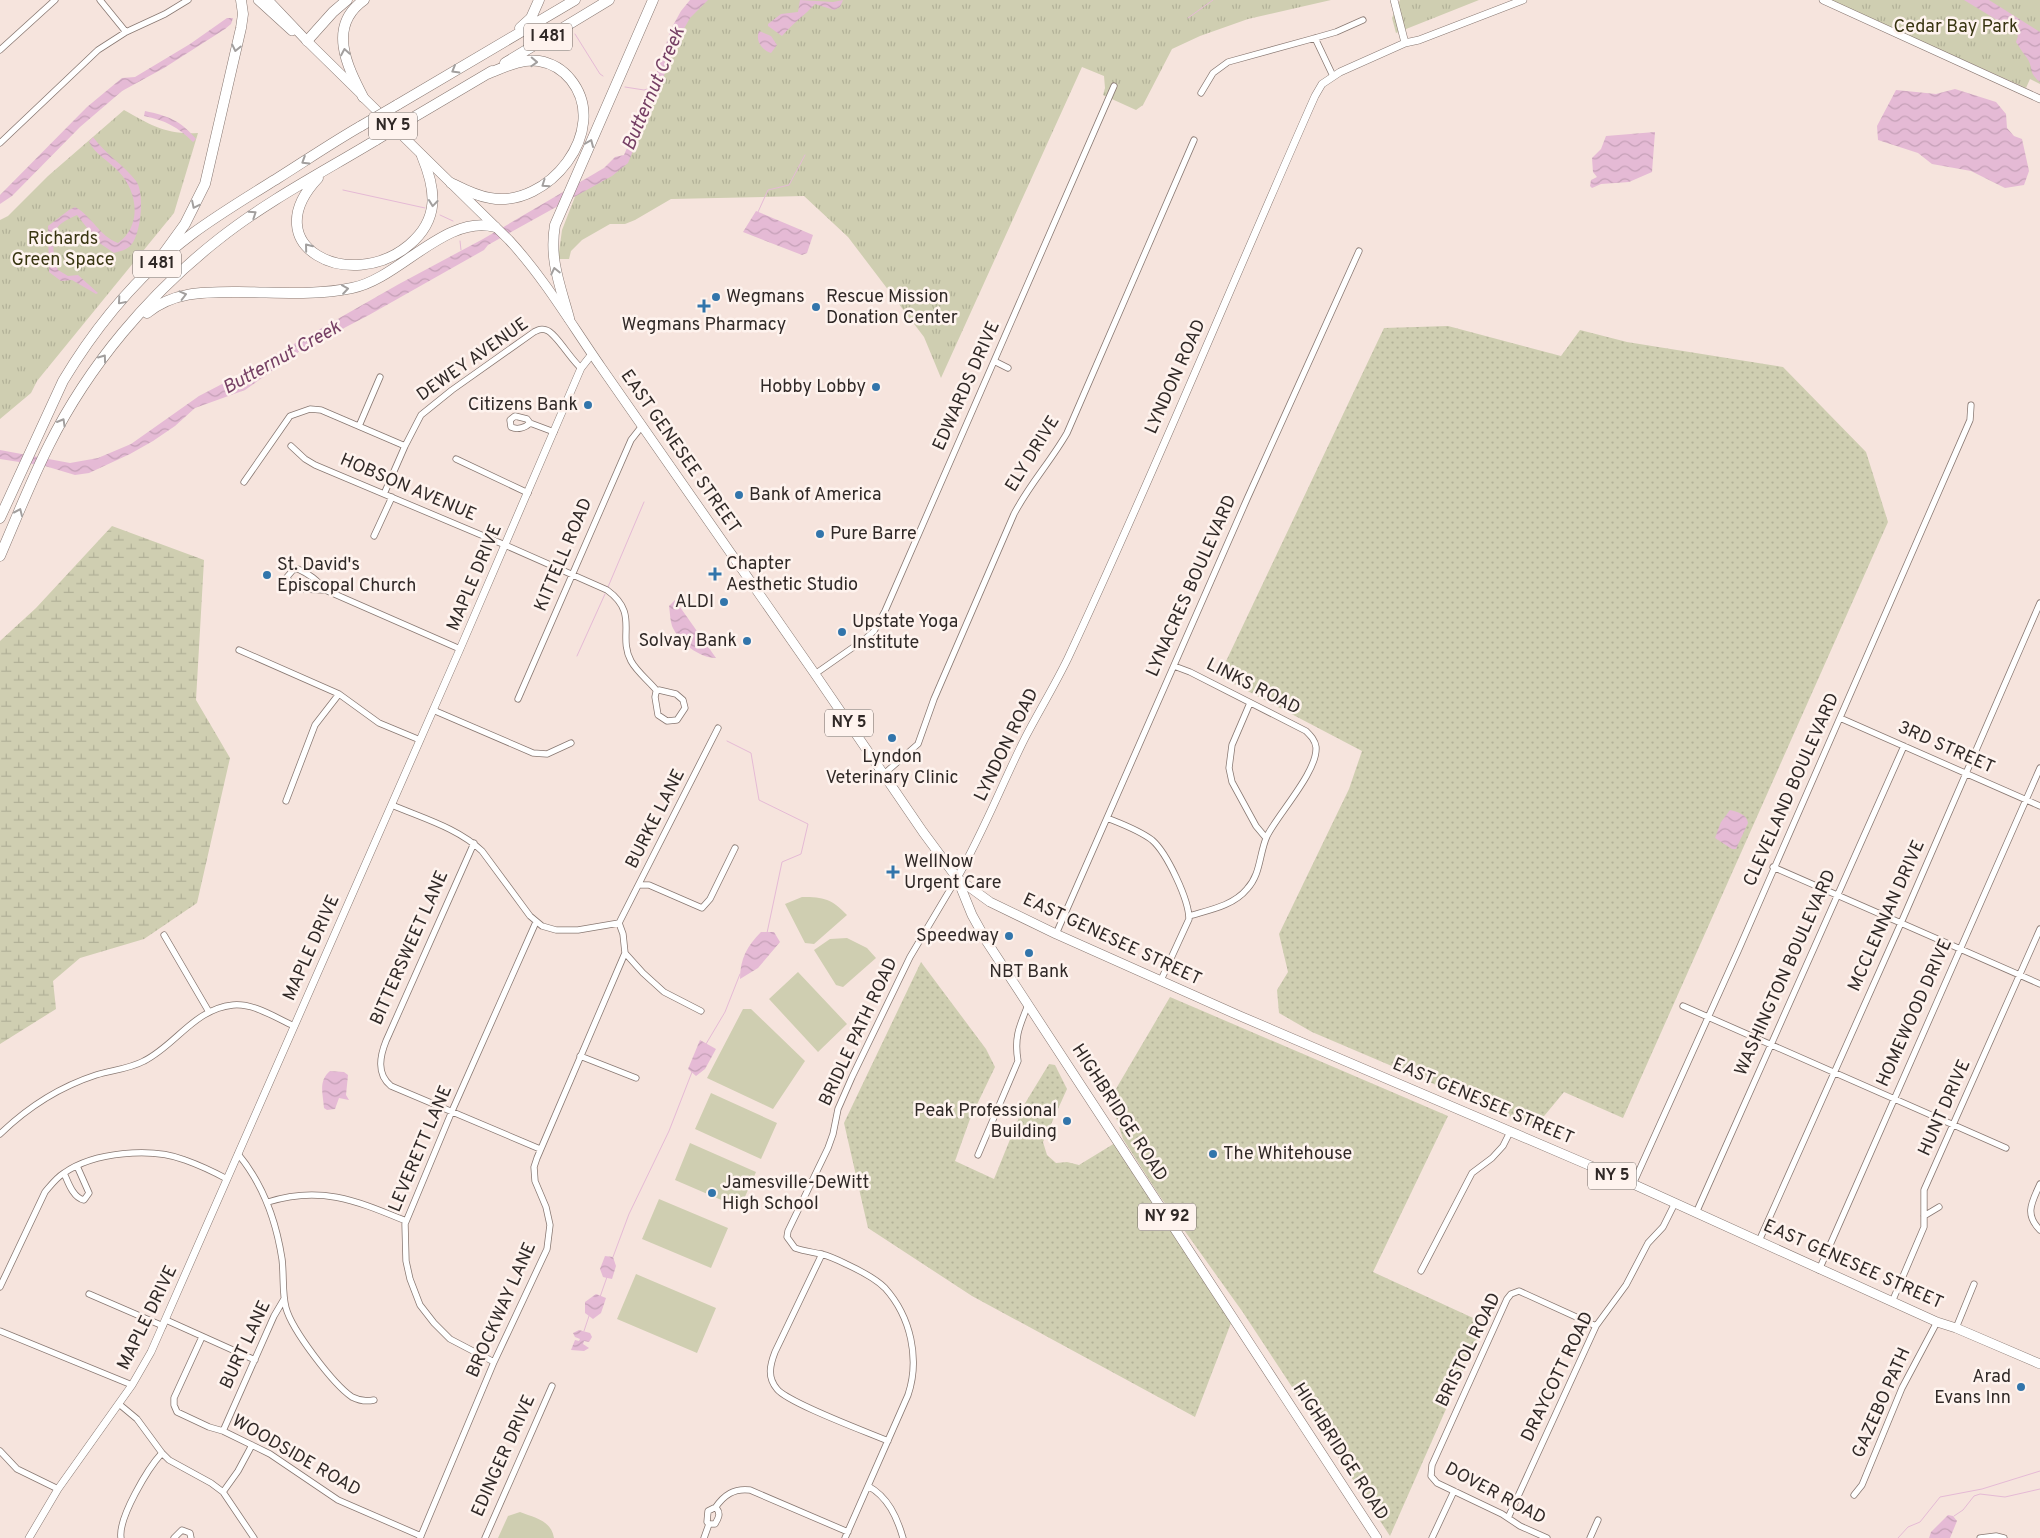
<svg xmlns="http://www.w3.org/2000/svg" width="2040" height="1538" font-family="Overpass,sans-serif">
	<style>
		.grass { fill: url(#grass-dots) }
		.wetland { fill: url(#wetland-marsh) }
		.park { fill: url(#park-tufts) }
		.pitch { fill: #cfceb1 }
		.water { fill: url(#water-waves) }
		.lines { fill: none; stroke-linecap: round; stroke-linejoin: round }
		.stream { stroke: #e5bad5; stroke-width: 1 }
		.minor-casing { stroke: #887872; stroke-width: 7 }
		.tertiary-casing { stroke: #887872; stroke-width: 8 }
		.primary-casing { stroke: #887872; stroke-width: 10 }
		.trunk-casing { stroke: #887872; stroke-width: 10 }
		.motorway-casing { stroke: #887872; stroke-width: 11 }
		.minor { stroke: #fff; stroke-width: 5.5 }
		.tertiary { stroke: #fff; stroke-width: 7 }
		.primary { stroke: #fff; stroke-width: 9 }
		.trunk { stroke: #fff; stroke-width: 9 }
		.motorway { stroke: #fff; stroke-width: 10 }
		.motorway-bridge-casing { stroke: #887872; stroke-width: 11; stroke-linecap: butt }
		.motorway-bridge { stroke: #fff; stroke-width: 10 }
		.oneway { stroke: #a29f9e }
		.poi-dot { fill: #3275ab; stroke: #fef3ee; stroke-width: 2 }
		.labels { text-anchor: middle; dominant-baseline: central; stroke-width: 5; stroke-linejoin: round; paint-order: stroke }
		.shield { fill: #fef3ee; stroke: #6e6663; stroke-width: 1 }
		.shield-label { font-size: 16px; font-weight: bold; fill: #302927 }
		.park-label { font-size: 18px; fill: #383511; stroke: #fef3ee }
		.poi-label { font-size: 18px; fill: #302927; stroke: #fef3ee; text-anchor: start }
		.street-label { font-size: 18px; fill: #302927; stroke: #fef3ee }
		.water-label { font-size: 19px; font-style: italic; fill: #764065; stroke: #fef3ee }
	</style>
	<defs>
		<pattern id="grass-dots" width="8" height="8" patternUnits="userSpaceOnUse" patternTransform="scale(1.25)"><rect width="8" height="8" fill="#cfceb1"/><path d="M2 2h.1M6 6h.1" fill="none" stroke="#b2b198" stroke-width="1.8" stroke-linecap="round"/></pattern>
		<pattern id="wetland-marsh" width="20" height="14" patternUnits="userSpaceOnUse" patternTransform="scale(1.25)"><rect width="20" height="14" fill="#cfceb1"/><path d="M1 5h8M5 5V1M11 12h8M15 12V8" fill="none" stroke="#b2b198"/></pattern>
		<pattern id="park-tufts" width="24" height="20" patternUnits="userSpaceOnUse" patternTransform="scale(1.25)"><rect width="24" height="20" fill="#cfceb1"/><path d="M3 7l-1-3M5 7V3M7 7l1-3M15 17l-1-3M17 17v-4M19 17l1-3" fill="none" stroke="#b2b198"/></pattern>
		<pattern id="water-waves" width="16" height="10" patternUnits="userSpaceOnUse" patternTransform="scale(1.25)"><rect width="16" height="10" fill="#e5bad5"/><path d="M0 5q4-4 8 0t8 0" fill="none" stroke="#c5a0b7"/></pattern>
	</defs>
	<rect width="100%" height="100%" fill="#f6e4dd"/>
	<path class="grass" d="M1448 326 1561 356 1580 330 1627 342 1783 367 1866 452 1888 522 1623 1118 1564 1092 1535 1127 1312 1032 1279 1013 1277 990 1288 972 1279 934 1349 789 1362 751 1219 676 1384 328Z
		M921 962 986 1049 995 1067 970 1119 955 1161 994 1179 1024 1105 1049 1064 1055 1065 1067 1089 1043 1142 1047 1155 1056 1163 1067 1162 1079 1165 1115 1143 1231 1323 1195 1417 972 1296 868 1228 844 1123Z
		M1170 997 1448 1116 1373 1272 1484 1323 1390 1536 1242 1311 1159 1195 1123 1139 1110 1099Z"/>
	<path class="wetland" d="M112 526 204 560 196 700 230 758 197 903 144 939 80 958 53 981 56 1009 0 1044V641L36 608Z"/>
	<path class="park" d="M702 0H1331L1248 19 1200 36 1172 49 1143 105 1136 110 1103 95 1105 88 1104 76 1082 67 941 378 924 337 848 237 804 196 671 199 635 220 625 224H610L582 240 571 251 569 259H558L562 230 578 189 628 154 685 17Z
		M1400 0H1479L1396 33 1392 18Z
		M1829 0H2040V84L2030 79 2026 88Z
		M124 110C151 125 166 135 198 133L174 213 37 381 31 393 0 419V220L8 216 48 176Z"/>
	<path class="pitch" d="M802 897C824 897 832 899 847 915L814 944 805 943 785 904Z
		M847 938 867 948 876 958 843 987 836 985 814 950 830 939Z
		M798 972 847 1024 818 1052 769 999Z
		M743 1009H751L805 1061 773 1109 707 1078Z
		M711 1093 777 1123 761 1159 695 1129Z
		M690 1143 756 1172 740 1208 675 1180Z
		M659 1199 728 1228 711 1268 642 1239Z
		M636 1274 716 1308 697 1353 617 1319Z
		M520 1512C535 1518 551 1520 554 1538H498L508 1516Z"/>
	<path class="water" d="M690 0H708L690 18 681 34 628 163 612 176 488 245 484 250 369 315 300 351 245 390 195 408 175 426 153 441 130 454 89 473 75 475 45 466 0 459V450L70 463 98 458 131 444 199 396 245 372 399 284 483 239 604 168 615 157 624 155 635 129V123L641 114 651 90 671 29 681 11Z
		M800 0 833 2 843 0 840 7 834 10 815 4C805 15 792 24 782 36L768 26V24L781 14 798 12Z
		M1964 0H1989L2040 32V82C2027 71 2034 68 2027 58 2023 53 2020 48 2016 42L2018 36 2015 31Z
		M227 18H233L231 24 225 29 164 68 122 91 80 127 12 196 0 204V195L87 107 122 78 135 77 190 44Z
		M759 31 771 36 777 45 771 53C762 50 755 41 759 31Z
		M1955 89 1996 102 2006 114 2007 128 2014 136 2022 139 2029 171 2024 185 2005 188 1971 171 1932 164 1918 153 1878 140 1877 126 1896 90 1936 94Z
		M145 111C168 116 180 120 196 139L193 142C178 127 165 120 144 116Z
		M1655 132 1652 172 1629 182 1601 184 1592 188 1590 186 1591 180 1597 177 1593 172 1592 158 1601 149 1606 136Z
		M93 137C105 154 124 165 136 181 145 193 141 234 131 245 127 250 120 251 114 253L98 242 77 215C72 217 66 220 62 223 49 232 53 257 58 270L68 276 78 275 98 293 96 294 72 280 61 281 49 272 48 226 69 210 75 207C92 216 99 236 118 243 142 226 138 192 119 172 109 161 96 155 89 142Z
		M756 211 813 235 807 253 802 255 743 232Z
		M675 600 716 658C699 658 679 642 672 626 670 620 670 612 669 606Z
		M1730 810C1737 812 1747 814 1748 823L1736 849H1732L1715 838 1721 822Z
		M761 932H774L780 942 758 968 740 979C740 959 747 946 761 932Z
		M700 1040 716 1049 705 1069 696 1076 688 1069Z
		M330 1071 344 1072 348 1075 346 1095 349 1100 339 1098 335 1109 327 1110 324 1108C323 1094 318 1081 330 1071Z
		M605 1256 613 1257 616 1266 612 1279 603 1277 600 1269Z
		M596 1294 606 1298 601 1313 593 1319 585 1313V1302Z
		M579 1330 590 1333 592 1337 589 1342 584 1341 583 1344 589 1348 584 1351 571 1350 575 1340 579 1341 580 1339 575 1337 573 1333Z
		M1948 1515 1953 1516 1957 1521 1950 1538H1929L1931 1532Z"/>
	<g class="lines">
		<path class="stream" d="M1188 18 1213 0
			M575 34 600 74 603 76
			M625 87 644 90 651 88
			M343 190 425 208
			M758 212 768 190 789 185 805 155
			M440 215 453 221
			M460 241 461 250
			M608 587 644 502
			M577 656 605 594
			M727 741 751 753 759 800 808 824 801 854 782 862 767 933
			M706 1044 725 1012 740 974
			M613 1257 629 1214 669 1131 692 1072
			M600 1297 607 1277
			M584 1331 589 1316
			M1954 1516 1963 1510 1974 1496 1980 1494 2005 1497 2040 1489
			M1898 1538 1908 1527 1920 1522 1940 1497 1982 1489 2040 1471"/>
		<defs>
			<path id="minor" d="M100 0 126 32
				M1315 38 1333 76
				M0 50 55 0
				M1201 93 1213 73 1228 62 1315 38 1336 32 1363 20
				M0 143 98 50 126 32 165 14 188 0
				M994 361 1008 368
				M515 416 527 419 530 423C525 428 517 430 511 427L510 420Z
				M530 423 554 432
				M359 426 380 377
				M291 446 305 459 315 465 505 545 607 590C640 614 617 635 631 661 637 672 649 681 657 691
				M456 459 528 493
				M244 482 290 416 310 409 321 410 405 446
				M384 494 405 446 421 415 452 390 534 332C538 330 541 328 546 330 555 332 571 360 581 368
				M374 536 392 497
				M298 569C307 573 320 581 323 590L297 589 291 586 287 577 293 570Z
				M323 589 460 649
				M239 650 339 694 379 723 420 740
				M1174 666 1190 672 1306 731C1311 736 1315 740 1316 747 1318 771 1278 814 1267 836 1259 854 1261 874 1247 889 1233 906 1209 910 1189 916
				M815 674 865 639 874 631 885 611 1114 86
				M659 690 676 694 683 700 685 708 677 720 667 721 658 715 655 697 656 692Z
				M518 699 631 440 642 426
				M1250 703 1232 745 1229 768 1232 782 1256 826 1266 838
				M433 710 533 753 547 754 571 743
				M1840 718 2040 806
				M884 774 918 744 934 699 1014 514C1029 485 1051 461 1067 433L1194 140
				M286 801 315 725 339 694
				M392 805C422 818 458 828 482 851L530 916 542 926 556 930H578L619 923
				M1107 818C1122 824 1139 830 1152 840 1167 853 1189 900 1189 919L1161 980
				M474 843 386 1041C380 1056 376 1074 391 1086L540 1149
				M1773 867 2040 984
				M639 885H649L702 908 710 899 735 848
				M619 923 718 728
				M619 923 623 934 625 953 643 973 664 992 701 1011
				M1056 934 1247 499 1359 251
				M164 935 209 1012
				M1683 1006 2006 1148
				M580 1056 636 1078
				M0 1134C28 1107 59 1087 96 1075 112 1070 129 1069 144 1061 176 1045 194 1009 233 1005 254 1003 276 1018 294 1026
				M238 1154C263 1184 276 1220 282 1259 284 1275 282 1293 286 1308 292 1330 333 1384 352 1397 360 1401 366 1402 374 1400
				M978 1155 1018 1061C1014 1038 1019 1027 1028 1005
				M64 1173C68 1182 73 1198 84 1200L89 1193 77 1166
				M1633 1184 1738 951 1970 420 1971 405
				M2040 1184C2032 1202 2024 1214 2040 1230
				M268 1202C321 1185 357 1201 406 1221
				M1696 1213 1904 746
				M1924 1216 1939 1207
				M1759 1241 1901 923 2040 603
				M822 1254 775 1352C770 1365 767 1377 777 1389 788 1403 867 1432 888 1441
				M1819 1270 2040 768
				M1421 1271 1472 1173 1492 1158 1503 1146 1510 1132
				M0 1287 45 1192C51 1185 56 1178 64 1173 94 1152 151 1147 185 1160 199 1165 214 1172 227 1179
				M89 1294 163 1326
				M1892 1302 1924 1227V1190L2040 929
				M166 1320 255 1360
				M1956 1328 1974 1284
				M0 1331 132 1385
				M202 1337 174 1398V1405L177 1412 209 1427 223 1431 270 1454 338 1500 421 1536
				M494 1362 450 1339 434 1323 420 1305 410 1279 406 1261 405 1224 452 1111 536 922
				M119 1404 137 1419 162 1453 169 1460 211 1483 223 1492 254 1538
				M223 1431 274 1316 284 1299
				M0 1451 17 1469 58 1489
				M868 1486C888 1497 897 1517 903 1538
				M223 1492 238 1471 252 1445
				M1854 1495 1862 1485 1902 1388 1937 1322
				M715 1508C724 1495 734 1488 750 1490L848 1532
				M1508 1518 1596 1326 1626 1285 1648 1243 1663 1227 1675 1203
				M121 1538C118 1518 148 1468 162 1453
				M174 1538 182 1530 190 1533 191 1538
				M420 1538 494 1362 547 1249 550 1225 546 1207 535 1181 534 1167 537 1158 625 953
				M485 1538 552 1386
				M704 1538 709 1524 707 1522 708 1511 714 1508 717 1509C721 1514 718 1519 715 1524H709
				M845 1538 908 1395C920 1359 911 1317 885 1288 875 1278 859 1270 846 1264 838 1260 829 1256 821 1254 812 1252 803 1251 795 1248L787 1237 788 1231 828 1148 833 1134 838 1109 852 1077 910 957 957 878
				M1432 1538 1454 1491
				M1547 1538 1520 1526 1502 1514 1437 1483 1431 1476 1432 1465 1507 1299 1511 1294 1519 1291 1596 1326
				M1590 1538 1598 1520
				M1980 1538 1996 1536 2004 1538"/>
			<path id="tertiary" d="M1394 0 1405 43
				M1823 0 2040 99
				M957 878C983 833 1002 784 1025 738 1039 711 1055 685 1068 658 1155 472 1232 283 1315 96L1322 84 1340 72 1405 43 1419 40 1523 0
				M29 1538 58 1489 132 1385 151 1352 460 649 581 368 592 354"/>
			<path id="primary" d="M258 0 292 31
				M268 0 307 41 359 92
				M957 878 990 902 1056 934 1240 1016 1633 1184 1937 1322 1956 1328 2040 1364"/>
			<path id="trunk" d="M363 97 509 240C545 279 571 324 601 367L815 674 923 832 957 878 972 915 987 942 1377 1538"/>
			<path id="motorway" d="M520 28 531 18 539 0
				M307 41 333 12 347 0
				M505 63 609 0
				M363 97C347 66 327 26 364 0
				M397 105 575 0
				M409 120 492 71
				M318 178C254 246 350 294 409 245 440 219 436 190 422 156
				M451 183C463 189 476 196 490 198 548 209 611 130 571 80 563 70 551 63 539 61 521 58 503 68 487 74
				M164 253 185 224 205 184 241 28 243 14 241 0
				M147 313C174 291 205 292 238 292 275 292 315 296 352 288 399 279 445 214 495 227
				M569 318C560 285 549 259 555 225L653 0
				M0 518 63 381C96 326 140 273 192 234 219 214 249 196 278 178 305 161 333 142 361 126
				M0 556C16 519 31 481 49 445 89 365 149 294 219 239 267 201 323 172 376 140"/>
		</defs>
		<use href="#minor" class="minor-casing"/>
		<use href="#tertiary" class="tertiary-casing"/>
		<use href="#primary" class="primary-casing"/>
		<use href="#trunk" class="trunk-casing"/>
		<use href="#motorway" class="motorway-casing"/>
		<use href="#minor" class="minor"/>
		<use href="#tertiary" class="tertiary"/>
		<use href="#primary" class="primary"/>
		<use href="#trunk" class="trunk"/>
		<use href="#motorway" class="motorway"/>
		<defs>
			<path id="motorway-bridge" d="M361 126 397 105
				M376 140 409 120"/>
		</defs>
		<use href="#motorway-bridge" class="motorway-bridge-casing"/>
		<use href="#motorway-bridge" class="motorway-bridge"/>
	</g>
	<defs><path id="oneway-chevron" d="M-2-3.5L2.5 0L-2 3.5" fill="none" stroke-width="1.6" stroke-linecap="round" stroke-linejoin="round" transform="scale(1.25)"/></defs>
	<g class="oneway">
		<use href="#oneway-chevron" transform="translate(236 48) rotate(102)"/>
		<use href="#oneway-chevron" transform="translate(345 52) rotate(-100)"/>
		<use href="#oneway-chevron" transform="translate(534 62) rotate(2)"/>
		<use href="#oneway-chevron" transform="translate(455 70) rotate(150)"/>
		<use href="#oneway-chevron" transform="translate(590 143) rotate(-67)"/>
		<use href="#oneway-chevron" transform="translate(305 161) rotate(148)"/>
		<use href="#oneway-chevron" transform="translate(545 184) rotate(145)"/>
		<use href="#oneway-chevron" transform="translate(433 203) rotate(96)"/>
		<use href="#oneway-chevron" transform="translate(195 205) rotate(116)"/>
		<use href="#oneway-chevron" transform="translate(253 214) rotate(-34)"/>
		<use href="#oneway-chevron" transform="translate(308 247) rotate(-129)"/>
		<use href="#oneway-chevron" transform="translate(555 271) rotate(-103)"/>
		<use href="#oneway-chevron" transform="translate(345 289) rotate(-8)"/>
		<use href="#oneway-chevron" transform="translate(183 295) rotate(-14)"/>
		<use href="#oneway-chevron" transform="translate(121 301) rotate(131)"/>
		<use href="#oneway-chevron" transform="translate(103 358) rotate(-54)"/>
		<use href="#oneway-chevron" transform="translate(62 422) rotate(-60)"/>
		<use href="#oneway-chevron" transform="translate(19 512) rotate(-66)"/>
	</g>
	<g class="poi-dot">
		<circle cx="716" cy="297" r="5"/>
		<path d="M701.5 298.5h5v5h5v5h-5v5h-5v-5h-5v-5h5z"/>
		<circle cx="816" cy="307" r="5"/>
		<circle cx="876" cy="387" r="5"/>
		<circle cx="588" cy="405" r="5"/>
		<circle cx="739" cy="495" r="5"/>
		<circle cx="820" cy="534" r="5"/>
		<path d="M712.5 566.5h5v5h5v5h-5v5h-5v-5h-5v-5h5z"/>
		<circle cx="267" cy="575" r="5"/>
		<circle cx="724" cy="602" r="5"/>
		<circle cx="842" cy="632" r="5"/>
		<circle cx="747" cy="641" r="5"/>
		<circle cx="892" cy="738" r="5"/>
		<path d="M890.5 864.5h5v5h5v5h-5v5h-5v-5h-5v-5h5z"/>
		<circle cx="1009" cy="936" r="5"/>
		<circle cx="1029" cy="953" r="5"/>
		<circle cx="1067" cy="1121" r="5"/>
		<circle cx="1213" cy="1154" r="5"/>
		<circle cx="712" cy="1193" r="5"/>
		<circle cx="2021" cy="1387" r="5"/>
	</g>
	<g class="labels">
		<g class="shield">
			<rect x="524" y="23.5" width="48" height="27" rx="4"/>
			<rect x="369" y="112.5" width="48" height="27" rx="4"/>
			<rect x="133" y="250.5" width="48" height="27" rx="4"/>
			<rect x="825" y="709.5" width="48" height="27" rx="4"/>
			<rect x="1588" y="1162.5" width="48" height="27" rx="4"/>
			<rect x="1138" y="1203.5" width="58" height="27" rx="4"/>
		</g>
		<g class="shield-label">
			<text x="548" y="37">I 481</text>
			<text x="393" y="126">NY 5</text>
			<text x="157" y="264">I 481</text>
			<text x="849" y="723">NY 5</text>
			<text x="1612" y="1176">NY 5</text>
			<text x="1167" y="1217">NY 92</text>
		</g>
		<g class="park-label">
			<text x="1956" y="27">Cedar Bay Park</text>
			<text x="63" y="239">Richards<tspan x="63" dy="21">Green Space</tspan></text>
		</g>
		<g class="poi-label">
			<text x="726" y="297">Wegmans</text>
			<text x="826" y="297">Rescue Mission<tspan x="826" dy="21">Donation Center</tspan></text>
			<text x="704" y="325" text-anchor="middle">Wegmans Pharmacy</text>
			<text x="866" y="387" text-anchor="end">Hobby Lobby</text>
			<text x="578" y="405" text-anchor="end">Citizens Bank</text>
			<text x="749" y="495">Bank of America</text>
			<text x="830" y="534">Pure Barre</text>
			<text x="726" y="564">Chapter<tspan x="726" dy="21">Aesthetic Studio</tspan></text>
			<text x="277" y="565">St. David's<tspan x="277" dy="21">Episcopal Church</tspan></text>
			<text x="714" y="602" text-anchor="end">ALDI</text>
			<text x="852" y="622">Upstate Yoga<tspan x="852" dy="21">Institute</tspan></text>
			<text x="737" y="641" text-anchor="end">Solvay Bank</text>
			<text x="892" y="757" text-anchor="middle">Lyndon<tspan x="892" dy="21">Veterinary Clinic</tspan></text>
			<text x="904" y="862">WellNow<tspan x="904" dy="21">Urgent Care</tspan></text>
			<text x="999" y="936" text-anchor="end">Speedway</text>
			<text x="1029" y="972" text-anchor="middle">NBT Bank</text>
			<text x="1057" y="1111" text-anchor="end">Peak Professional<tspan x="1057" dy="21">Building</tspan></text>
			<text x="1223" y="1154">The Whitehouse</text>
			<text x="722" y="1183">Jamesville-DeWitt<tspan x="722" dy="21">High School</tspan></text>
			<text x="2011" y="1377" text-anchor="end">Arad<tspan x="2011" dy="21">Evans Inn</tspan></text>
		</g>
		<g class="street-label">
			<text transform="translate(473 360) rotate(-35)">DEWEY AVENUE</text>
			<text transform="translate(1176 377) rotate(-66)">LYNDON ROAD</text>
			<text transform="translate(967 386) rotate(-66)">EDWARDS DRIVE</text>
			<text transform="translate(680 452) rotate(55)">EAST GENESEE STREET</text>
			<text transform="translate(1033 454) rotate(-58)">ELY DRIVE</text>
			<text transform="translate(408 488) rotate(23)">HOBSON AVENUE</text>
			<text transform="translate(564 555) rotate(-67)">KITTELL ROAD</text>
			<text transform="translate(475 578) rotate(-67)">MAPLE DRIVE</text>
			<text transform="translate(1192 586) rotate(-66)">LYNACRES BOULEVARD</text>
			<text transform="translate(1253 687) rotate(27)">LINKS ROAD</text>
			<text transform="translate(1007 745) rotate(-64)">LYNDON ROAD</text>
			<text transform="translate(1946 748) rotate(24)">3RD STREET</text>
			<text transform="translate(1792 790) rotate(-66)">CLEVELAND BOULEVARD</text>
			<text transform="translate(656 819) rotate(-63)">BURKE LANE</text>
			<text transform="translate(1887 916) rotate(-66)">MCCLENNAN DRIVE</text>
			<text transform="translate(1112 940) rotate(25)">EAST GENESEE STREET</text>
			<text transform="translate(312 948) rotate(-66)">MAPLE DRIVE</text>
			<text transform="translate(410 948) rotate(-66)">BITTERSWEET LANE</text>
			<text transform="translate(1786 973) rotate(-66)">WASHINGTON BOULEVARD</text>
			<text transform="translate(1915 1013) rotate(-66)">HOMEWOOD DRIVE</text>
			<text transform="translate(859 1032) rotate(-65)">BRIDLE PATH ROAD</text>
			<text transform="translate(1483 1102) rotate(23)">EAST GENESEE STREET</text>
			<text transform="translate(1945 1108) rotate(-66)">HUNT DRIVE</text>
			<text transform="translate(1119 1113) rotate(57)">HIGHBRIDGE ROAD</text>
			<text transform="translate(421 1149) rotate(-67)">LEVERETT LANE</text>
			<text transform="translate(1853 1265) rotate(24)">EAST GENESEE STREET</text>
			<text transform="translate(502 1310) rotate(-66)">BROCKWAY LANE</text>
			<text transform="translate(148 1318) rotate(-64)">MAPLE DRIVE</text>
			<text transform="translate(246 1345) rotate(-65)">BURT LANE</text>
			<text transform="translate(1469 1350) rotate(-64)">BRISTOL ROAD</text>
			<text transform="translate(1558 1377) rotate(-64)">DRAYCOTT ROAD</text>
			<text transform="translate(1882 1403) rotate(-66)">GAZEBO PATH</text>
			<text transform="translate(1340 1452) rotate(57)">HIGHBRIDGE ROAD</text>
			<text transform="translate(296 1456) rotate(30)">WOODSIDE ROAD</text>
			<text transform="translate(504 1456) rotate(-66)">EDINGER DRIVE</text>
			<text transform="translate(1495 1494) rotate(28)">DOVER ROAD</text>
		</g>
		<g class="water-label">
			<text transform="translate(654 89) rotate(-67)">Butternut Creek</text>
			<text transform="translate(282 358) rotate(-29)">Butternut Creek</text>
		</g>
	</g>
</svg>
